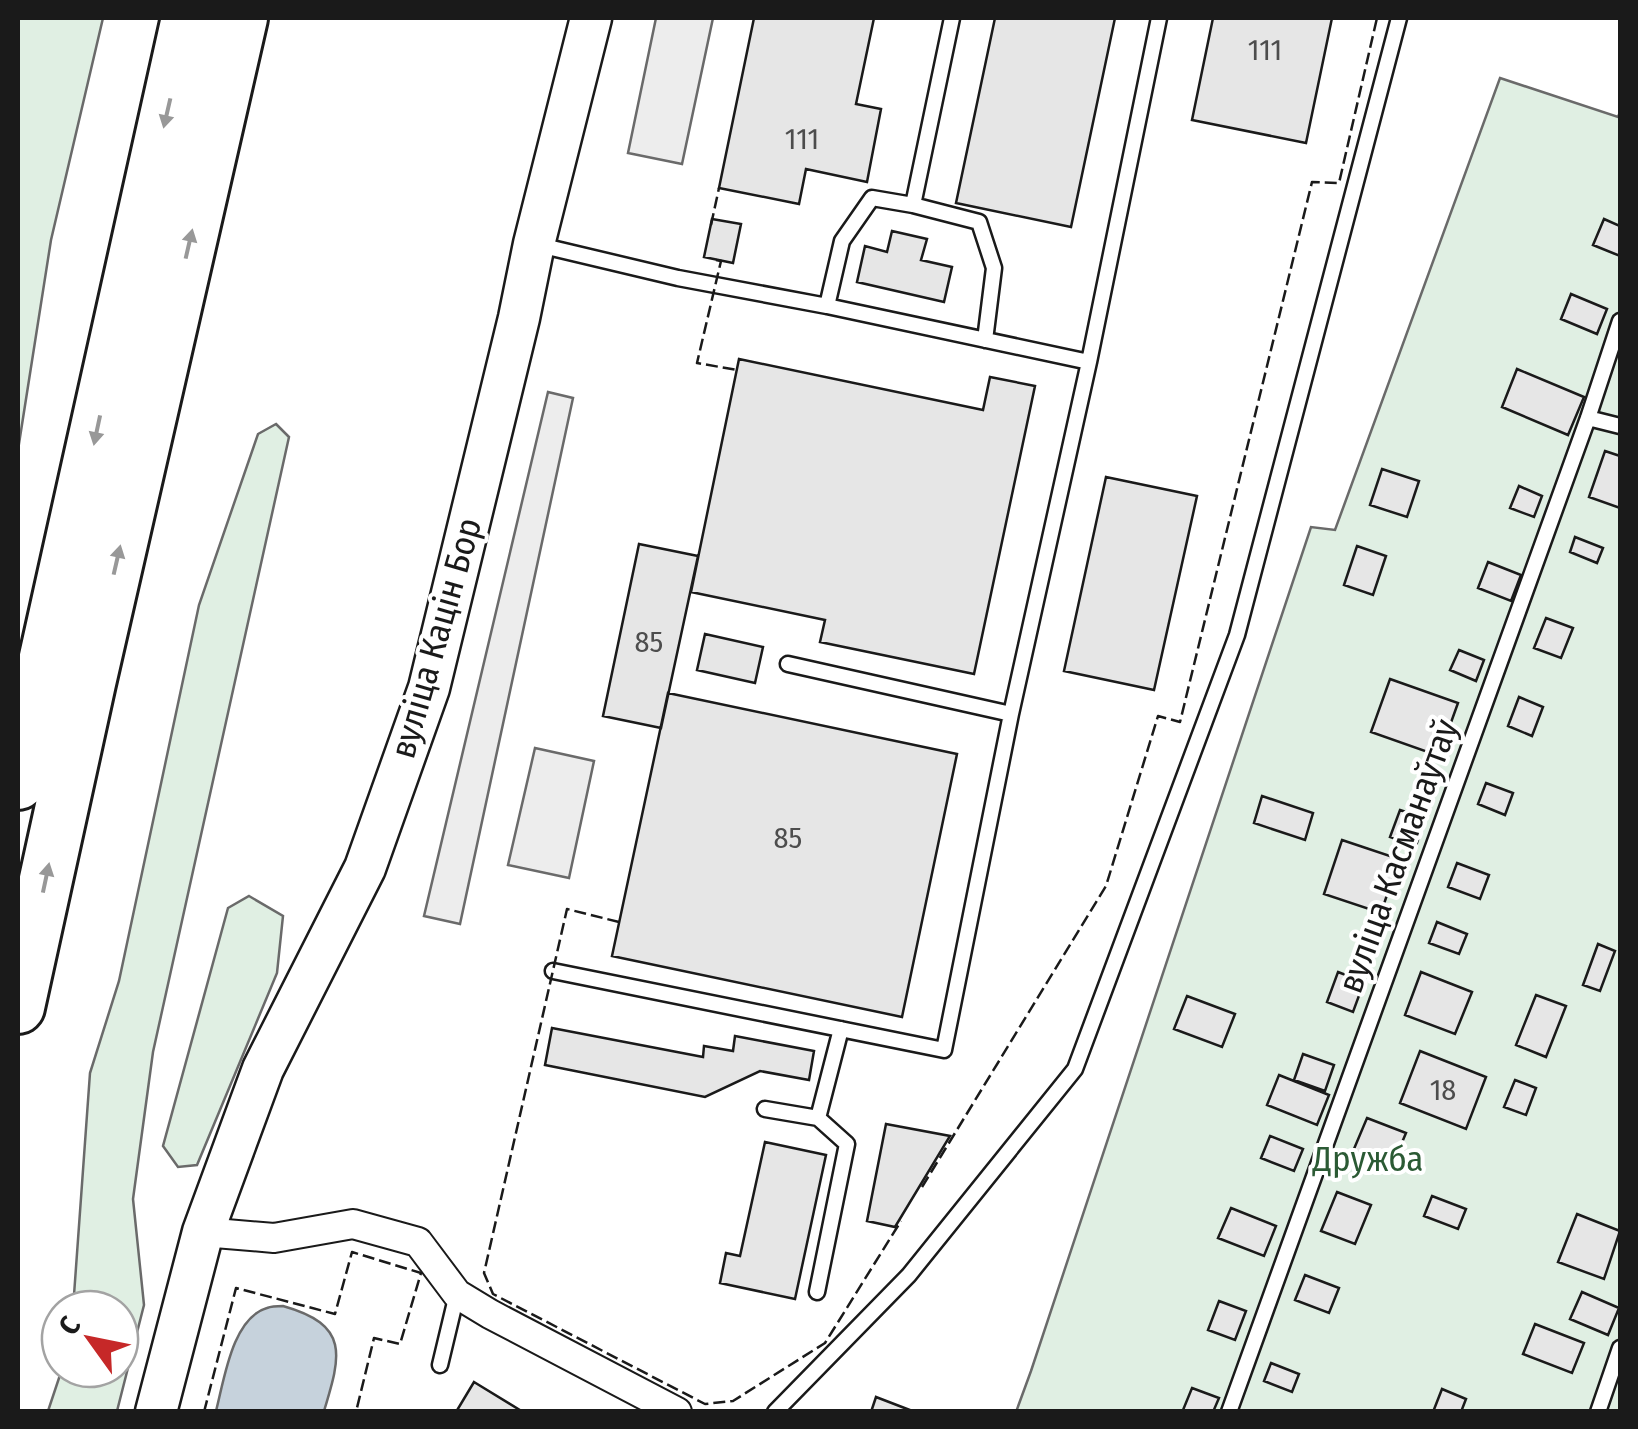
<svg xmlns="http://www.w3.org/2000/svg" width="1638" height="1429" font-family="'Fira Sans Condensed',sans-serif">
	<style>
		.green { fill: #e0efe3; stroke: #6a6a6a; stroke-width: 2.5 }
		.parking { fill: #ededed; stroke: #6a6a6a; stroke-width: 2.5 }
		.water { fill: #c6d2dc; stroke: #6a6a6a; stroke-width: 2.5 }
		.building { fill: #e6e6e6; stroke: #1a1a1a; stroke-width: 2.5 }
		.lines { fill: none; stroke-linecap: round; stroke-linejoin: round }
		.lane-casing { stroke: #1a1a1a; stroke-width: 19 }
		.street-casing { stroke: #1a1a1a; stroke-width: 32 }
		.secondary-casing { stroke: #1a1a1a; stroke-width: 45 }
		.highway-casing { stroke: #1a1a1a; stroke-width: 58 }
		.lane { stroke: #fff; stroke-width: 14 }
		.street { stroke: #fff; stroke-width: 28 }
		.secondary { stroke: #fff; stroke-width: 40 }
		.highway { stroke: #fff; stroke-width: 52 }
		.fence { stroke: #1a1a1a; stroke-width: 2.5; stroke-dasharray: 12 5; stroke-linecap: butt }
		.oneway { fill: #989898 }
		.labels { text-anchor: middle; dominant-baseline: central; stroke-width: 8; stroke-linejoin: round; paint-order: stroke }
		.number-label { font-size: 30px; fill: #4d4d4d }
		.street-label { font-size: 35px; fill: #1a1a1a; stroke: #fff }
		.park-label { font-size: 35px; fill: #2b5a34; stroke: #fff }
	</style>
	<rect width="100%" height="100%" fill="#fff"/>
	<path class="green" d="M18 18H103L51 240 18 450Z
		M1500 78 1618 117 1620 112V1411L1016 1412 1031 1371 1311 527 1335 530Z
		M276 424 289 437 153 1052 133 1199 144 1305 117 1411H48L62 1369H120V1309H73L90 1073 119 981 199 605 258 434Z
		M249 896 283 916 277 973 197 1165 178 1167 163 1146 228 908Z"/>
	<path class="parking" d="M656 18H713L682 164 628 153Z
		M548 392 573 398 460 924 424 916Z
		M535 748 594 761 569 878 508 865Z"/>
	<path class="water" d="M283 1306C350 1325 341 1355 324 1411H216C224 1381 232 1318 267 1308 272 1306 277 1306 283 1306Z"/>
	<path class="building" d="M754 18H874L856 104 881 109 867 182 806 169 799 204 719 188Z
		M995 18H1115L1071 227 956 203Z
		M1213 18H1332L1306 143 1192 120Z
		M712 219 741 224 733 263 704 257Z
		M1604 219 1620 226V256L1593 245Z
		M892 231 927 239 921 260 952 267 944 302 857 282 865 246 887 252Z
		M1571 294 1607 309 1597 334 1561 319Z
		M739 359 983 410 990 377 1035 386 974 674 820 642 825 620 691 592Z
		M1517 369 1584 397 1568 435 1502 407Z
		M1605 451 1620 456V508L1589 497Z
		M1382 469 1419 481 1407 517 1370 505Z
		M1106 477 1197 496 1154 690 1064 671Z
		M1519 486 1542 496 1534 517 1510 508Z
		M1575 537 1603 548 1597 563 1570 552Z
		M639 544 698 556 661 728 603 716Z
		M1357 546 1386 556 1373 595 1344 585Z
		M1488 562 1521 575 1511 601 1478 588Z
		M1546 618 1573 628 1561 658 1534 648Z
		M705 634 763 647 755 683 697 670Z
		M1459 650 1484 660 1476 681 1450 670Z
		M1390 679 1458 703 1439 756 1371 732Z
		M668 693 957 754 902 1017 612 956Z
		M1519 697 1543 707 1532 736 1508 726Z
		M1486 783 1513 793 1505 815 1478 804Z
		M1262 796 1313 813 1305 840 1254 823Z
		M1400 810 1425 818 1416 846 1390 837Z
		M1342 840 1399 859 1381 913 1324 894Z
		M1457 863 1489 875 1480 899 1448 887Z
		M1437 922 1467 934 1459 954 1429 943Z
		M1598 944 1615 951 1600 991 1583 985Z
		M1338 972 1364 982 1353 1012 1327 1002Z
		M1421 972 1472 992 1455 1034 1405 1015Z
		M1536 995 1566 1006 1546 1057 1516 1045Z
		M1187 996 1235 1014 1222 1047 1174 1029Z
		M552 1028 703 1057 704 1046 733 1051 735 1036 814 1051 809 1080 760 1071 705 1097 545 1065Z
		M1420 1051 1486 1077 1466 1129 1400 1103Z
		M1303 1054 1334 1065 1325 1091 1294 1080Z
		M1279 1075 1329 1095 1317 1125 1267 1105Z
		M1515 1080 1536 1088 1526 1115 1504 1107Z
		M1367 1118 1406 1133 1390 1171 1351 1156Z
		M886 1124 950 1136 895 1227 867 1221Z
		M1270 1136 1303 1149 1294 1171 1261 1158Z
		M765 1142 826 1155 795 1299 720 1283 726 1253 740 1256Z
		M1337 1192 1371 1205 1355 1244 1321 1231Z
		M1432 1196 1466 1209 1458 1229 1424 1216Z
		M1231 1208 1276 1226 1264 1256 1218 1238Z
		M1577 1214 1620 1231 1604 1279 1558 1262Z
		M1305 1275 1339 1288 1329 1313 1295 1300Z
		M1582 1292 1619 1308 1608 1335 1570 1319Z
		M1219 1301 1246 1311 1235 1340 1208 1330Z
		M1535 1324 1584 1343 1572 1373 1523 1354Z
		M1271 1363 1299 1374 1292 1392 1264 1381Z
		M474 1382 523 1412H456Z
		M1192 1388 1219 1398 1213 1412 1183 1410Z
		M1442 1389 1466 1399 1461 1412H1433Z
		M876 1397 915 1412H871Z"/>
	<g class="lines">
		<defs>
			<path id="lane" d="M913 205 952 18
				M535 244 678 278 827 306 1089 362 1159 18
				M827 306 842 241 872 198 913 205 979 222 994 268 985 340
				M1588 418 1620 426
				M788 664 1011 714 1089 362
				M553 971 944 1050 1011 714
				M765 1109 818 1118
				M817 1292 847 1144 818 1118 841 1029
				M440 1365 457 1294
				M775 1412 909 1275 1075 1069 1237 635 1399 18
				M1229 1412 1588 418 1620 321
				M1598 1412 1620 1348"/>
			<path id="street" d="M203 1232 274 1238 353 1224 418 1242 457 1294 490 1314 677 1412"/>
			<path id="secondary" d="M156 1412 203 1232 263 1069 365 868 429 688 519 318 534 244 591 18"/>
			<path id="highway" d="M18 783 188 18
				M18 1007 89 683 241 18"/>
		</defs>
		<use href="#lane" class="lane-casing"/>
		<use href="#street" class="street-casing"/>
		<use href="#secondary" class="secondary-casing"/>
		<use href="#highway" class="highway-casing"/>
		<use href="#lane" class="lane"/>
		<use href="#street" class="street"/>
		<use href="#secondary" class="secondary"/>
		<use href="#highway" class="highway"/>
		<path class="fence" d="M711 225 719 188
			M716 260 721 261 697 363 737 370
			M619 922 567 909 484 1273 493 1294 705 1404 733 1401 825 1343 901 1221
			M922 1187 1106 886 1158 716 1180 722 1312 182 1339 183 1377 18
			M204 1412 236 1288 335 1314 352 1252 421 1273 400 1344 374 1338 356 1412"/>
	</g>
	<defs><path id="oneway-solid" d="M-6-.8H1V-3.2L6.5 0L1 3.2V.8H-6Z" transform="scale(2.5)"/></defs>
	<g class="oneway">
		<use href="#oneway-solid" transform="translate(167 113) rotate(103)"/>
		<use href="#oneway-solid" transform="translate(189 244) rotate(-77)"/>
		<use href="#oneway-solid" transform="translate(97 430) rotate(102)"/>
		<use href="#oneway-solid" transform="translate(117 560) rotate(-77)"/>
		<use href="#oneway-solid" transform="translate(46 878) rotate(-78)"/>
	</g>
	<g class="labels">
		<g class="number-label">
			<text x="1265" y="50">111</text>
			<text x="802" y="139">111</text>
			<text x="649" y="642">85</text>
			<text x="788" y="838">85</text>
			<text x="1443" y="1090">18</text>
		</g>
		<g class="street-label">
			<text transform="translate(436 638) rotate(-74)">вуліца Кацін Бор</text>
			<text transform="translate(1398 856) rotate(-70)">вуліца Касманаўтаў</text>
		</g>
		<g class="park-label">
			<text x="1368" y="1159">Дружба</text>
		</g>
	</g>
	<rect width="1638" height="1429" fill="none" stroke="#1a1a1a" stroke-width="40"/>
	<g transform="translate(90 1339) rotate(303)"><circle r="48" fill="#ffffff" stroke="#a3a3a3" stroke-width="2.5"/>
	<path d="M0-8L18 38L0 25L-18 38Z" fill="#c62828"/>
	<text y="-15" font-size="28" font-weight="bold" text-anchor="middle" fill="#1a1a1a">С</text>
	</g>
</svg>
